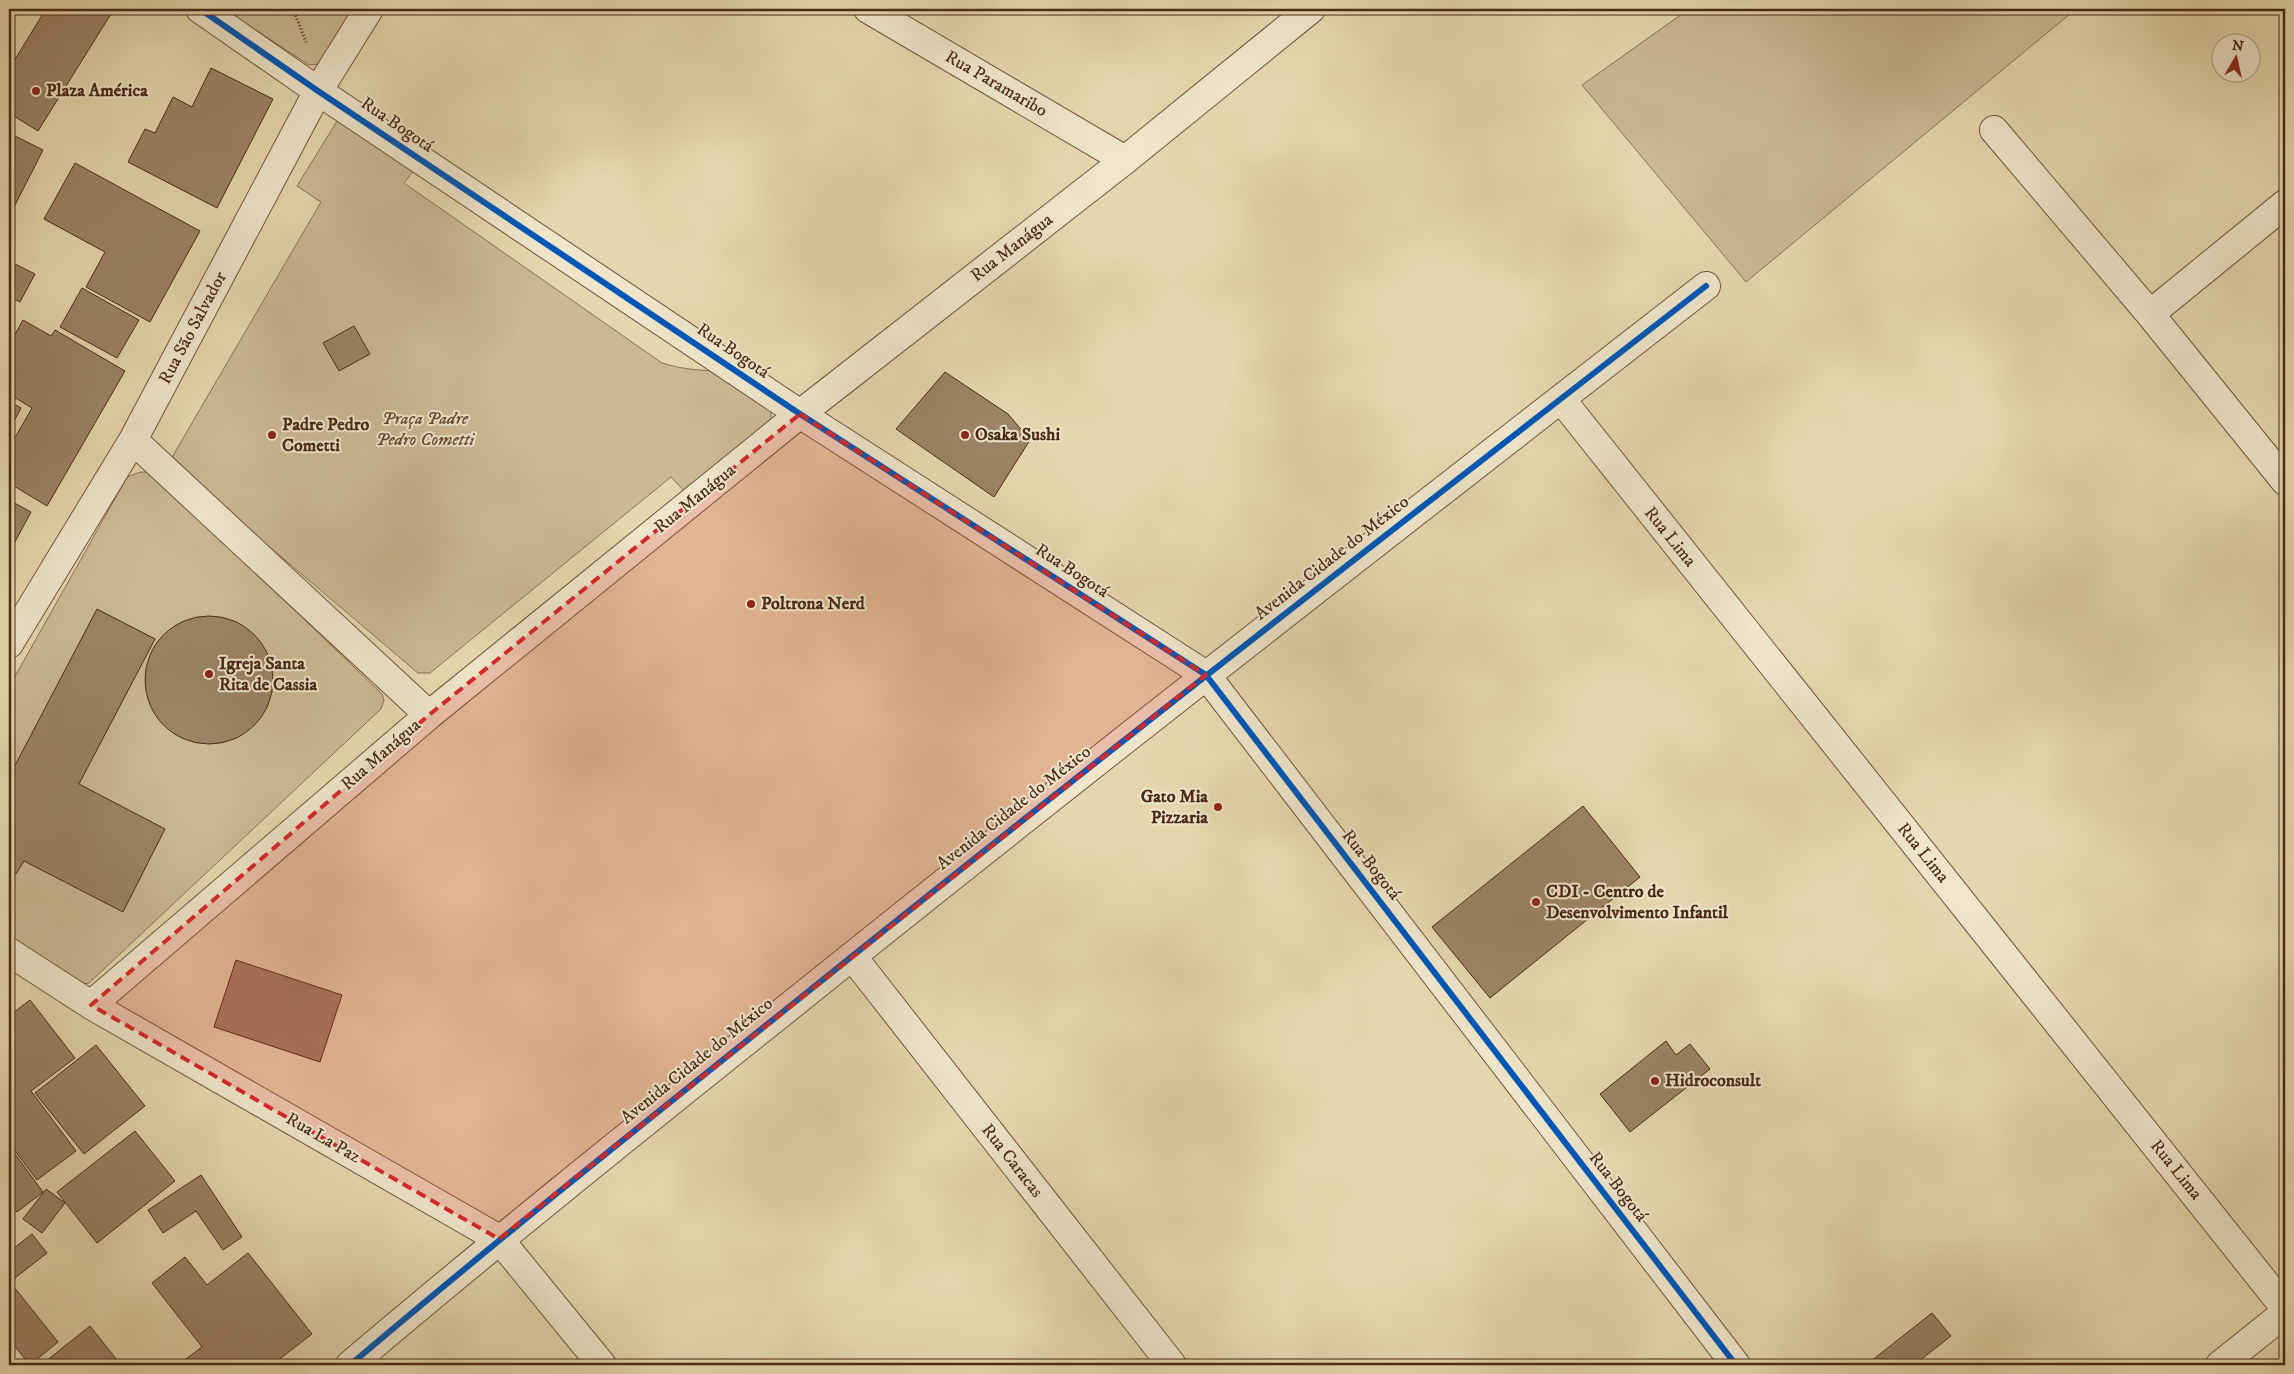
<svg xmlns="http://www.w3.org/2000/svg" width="2294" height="1374" font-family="'IM FELL DW Pica',serif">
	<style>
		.green { fill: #cbb994; stroke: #8a7156 }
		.building { fill: #9b8365; stroke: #4a2917 }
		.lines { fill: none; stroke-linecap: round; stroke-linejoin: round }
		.minor-casing { stroke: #71543c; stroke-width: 30 }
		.path { stroke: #4a2917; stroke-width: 3; stroke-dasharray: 1 2.5; stroke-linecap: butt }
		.minor { stroke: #eee5ca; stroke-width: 28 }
		.cycleway-casing { stroke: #eee5ca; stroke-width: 9 }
		.cycleway { stroke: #0057b8; stroke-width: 6 }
		.marked { fill: #d62828; fill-opacity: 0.2; stroke: #d62828; stroke-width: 4; stroke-dasharray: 10 6; stroke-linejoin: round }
		.poi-dot { fill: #8f2418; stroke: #eee5ca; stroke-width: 2 }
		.labels { text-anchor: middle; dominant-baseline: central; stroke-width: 4; stroke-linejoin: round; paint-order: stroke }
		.street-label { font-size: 18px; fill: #4a2917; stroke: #eee5ca }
		.poi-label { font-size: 18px; font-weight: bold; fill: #4a2917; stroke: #eee5ca; text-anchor: start }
		.park-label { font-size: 18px; font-style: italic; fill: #644630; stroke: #eee5ca }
	</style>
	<rect width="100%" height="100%" fill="#e5d7ad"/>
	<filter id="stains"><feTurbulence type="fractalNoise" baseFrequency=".004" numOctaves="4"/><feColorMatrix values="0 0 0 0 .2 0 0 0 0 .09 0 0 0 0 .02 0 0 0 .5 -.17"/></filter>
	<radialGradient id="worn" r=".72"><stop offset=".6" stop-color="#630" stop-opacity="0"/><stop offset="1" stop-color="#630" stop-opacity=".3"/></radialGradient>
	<path class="green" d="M224 9H359L320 64 309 65Z
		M1689 9H2076L1746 282 1582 85Z
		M342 113 418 165 404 183 662 363C684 370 705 371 729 371L771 407V424L688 495 671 477 430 673H418L172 464 171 459 321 202 297 186Z
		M141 472H147L158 479 382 694 384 700 381 709 89 983 76 985 9 937V687L125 481 129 476Z"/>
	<path class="building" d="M46 9H114L38 131 9 113V69Z
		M211 68 273 99 217 208 128 162 145 129 155 133 173 97 192 107Z
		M9 133 43 150 12 211 9 209Z
		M75 163 200 231 150 322 86 287 105 252 44 219Z
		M9 261 35 274 20 302 9 297Z
		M82 288 139 320 117 358 60 327Z
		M23 320 51 336 55 330 125 371 47 506 9 483V448L32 408 9 394V345Z
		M354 326 370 354 339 371 323 343Z
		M945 372 1008 414 1030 440 994 497 896 429Z
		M9 401 21 408 9 431Z
		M9 500 31 512 9 553Z
		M97 609 155 639 79 784 165 829 123 912 24 861 16 874 9 870V777Z
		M145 680a64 64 0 1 1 128 0a64 64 0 1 1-128 0Z
		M1583 806 1640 877 1490 998 1432 927Z
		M236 960 342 995 320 1062 214 1027Z
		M30 1000 75 1058 31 1091 76 1151 37 1180 9 1143V1016Z
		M1666 1041 1676 1055 1690 1044 1710 1069 1630 1132 1600 1094Z
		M96 1045 145 1106 84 1154 35 1093Z
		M135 1131 175 1181 97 1243 57 1192Z
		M9 1146 43 1192 17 1212 9 1201Z
		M201 1175 242 1237 223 1250 196 1211 163 1233 148 1210Z
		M46 1189 65 1203 42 1233 23 1219Z
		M32 1234 47 1253 10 1282 58 1342 30 1365 9 1339V1252Z
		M248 1253 312 1334 272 1365H178L202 1347 152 1283 185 1257 207 1285Z
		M1932 1313 1951 1336 1914 1365H1866Z
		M90 1326 121 1365H41Z"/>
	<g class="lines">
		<defs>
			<path id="minor" d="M200 9 318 91 800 414 1206 675 1736 1365
				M868 9 1125 160
				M1994 130 2150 314 2285 481
				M2150 314 2285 204
				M1561 399 2285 1308
				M133 440 429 715
				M9 644 133 440 318 91 369 9
				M9 952 91 1005 499 1239 602 1365
				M852 956 1172 1365
				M91 1005 429 715 800 414 1125 160 1311 9
				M350 1365C496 1241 645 1122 795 1002 1096 760 1401 523 1706 286
				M2220 1365 2285 1313"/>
		</defs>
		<use href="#minor" class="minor-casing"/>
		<path class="path" d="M293 9 306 42"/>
		<use href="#minor" class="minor"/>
		<defs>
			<path id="cycleway" d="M200 9 318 91 800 414 1206 675 1736 1365
				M350 1365C496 1241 645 1122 795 1002 1096 760 1401 523 1706 286"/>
		</defs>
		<use href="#cycleway" class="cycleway-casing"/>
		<use href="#cycleway" class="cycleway"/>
	</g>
	<path class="marked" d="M800 414 1206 675 499 1239 91 1005 429 715Z"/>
	<g class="poi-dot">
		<circle cx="36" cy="91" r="5"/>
		<circle cx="272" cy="435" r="5"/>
		<circle cx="965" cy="435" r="5"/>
		<circle cx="751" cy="604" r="5"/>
		<circle cx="209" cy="674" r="5"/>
		<circle cx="1218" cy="807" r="5"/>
		<circle cx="1536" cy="902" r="5"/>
		<circle cx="1655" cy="1081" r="5"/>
	</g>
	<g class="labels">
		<g class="street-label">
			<text transform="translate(996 84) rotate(30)">Rua Paramaribo</text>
			<text transform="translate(397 125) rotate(34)">Rua Bogotá</text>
			<text transform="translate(1012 248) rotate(-38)">Rua Manágua</text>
			<text transform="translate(193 328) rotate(-62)">Rua São Salvador</text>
			<text transform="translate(733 351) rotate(34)">Rua Bogotá</text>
			<text transform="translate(695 499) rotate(-39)">Rua Manágua</text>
			<text transform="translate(1670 537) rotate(51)">Rua Lima</text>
			<text transform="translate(1332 558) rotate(-38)">Avenida Cidade do México</text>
			<text transform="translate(1072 571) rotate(33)">Rua Bogotá</text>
			<text transform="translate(381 755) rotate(-41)">Rua Manágua</text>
			<text transform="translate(1014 808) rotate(-38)">Avenida Cidade do México</text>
			<text transform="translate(1923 853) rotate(51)">Rua Lima</text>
			<text transform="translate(1371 865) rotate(52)">Rua Bogotá</text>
			<text transform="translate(697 1061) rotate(-39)">Avenida Cidade do México</text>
			<text transform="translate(323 1138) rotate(30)">Rua La Paz</text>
			<text transform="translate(1012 1161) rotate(52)">Rua Caracas</text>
			<text transform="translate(2176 1170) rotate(51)">Rua Lima</text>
			<text transform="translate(1618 1187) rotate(52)">Rua Bogotá</text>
		</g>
		<g class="poi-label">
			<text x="46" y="91">Plaza América</text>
			<text x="282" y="425">Padre Pedro<tspan x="282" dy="21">Cometti</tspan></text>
			<text x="975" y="435">Osaka Sushi</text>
			<text x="761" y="604">Poltrona Nerd</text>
			<text x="219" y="664">Igreja Santa<tspan x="219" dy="21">Rita de Cassia</tspan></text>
			<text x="1208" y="797" text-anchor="end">Gato Mia<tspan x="1208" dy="21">Pizzaria</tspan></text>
			<text x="1546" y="892">CDI - Centro de<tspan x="1546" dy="21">Desenvolvimento Infantil</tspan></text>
			<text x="1665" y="1081">Hidroconsult</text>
		</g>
		<g class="park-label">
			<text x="425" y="419">Praça Padre<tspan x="425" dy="21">Pedro Cometti</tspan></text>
		</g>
	</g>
	<rect width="2294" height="1374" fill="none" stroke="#e5d7ad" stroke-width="30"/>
	<rect x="10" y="10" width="2274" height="1354" fill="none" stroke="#4a2917" stroke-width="2.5"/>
	<rect x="15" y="15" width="2264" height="1344" fill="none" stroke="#4a2917"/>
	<g transform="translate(2236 58) rotate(9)"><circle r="24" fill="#eee5ca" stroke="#ac9a82"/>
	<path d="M0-4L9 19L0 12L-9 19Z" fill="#8f2418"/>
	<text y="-8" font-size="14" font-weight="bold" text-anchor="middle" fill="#4a2917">N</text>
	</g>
	<rect width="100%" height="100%" filter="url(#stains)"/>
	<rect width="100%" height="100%" fill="url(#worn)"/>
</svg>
